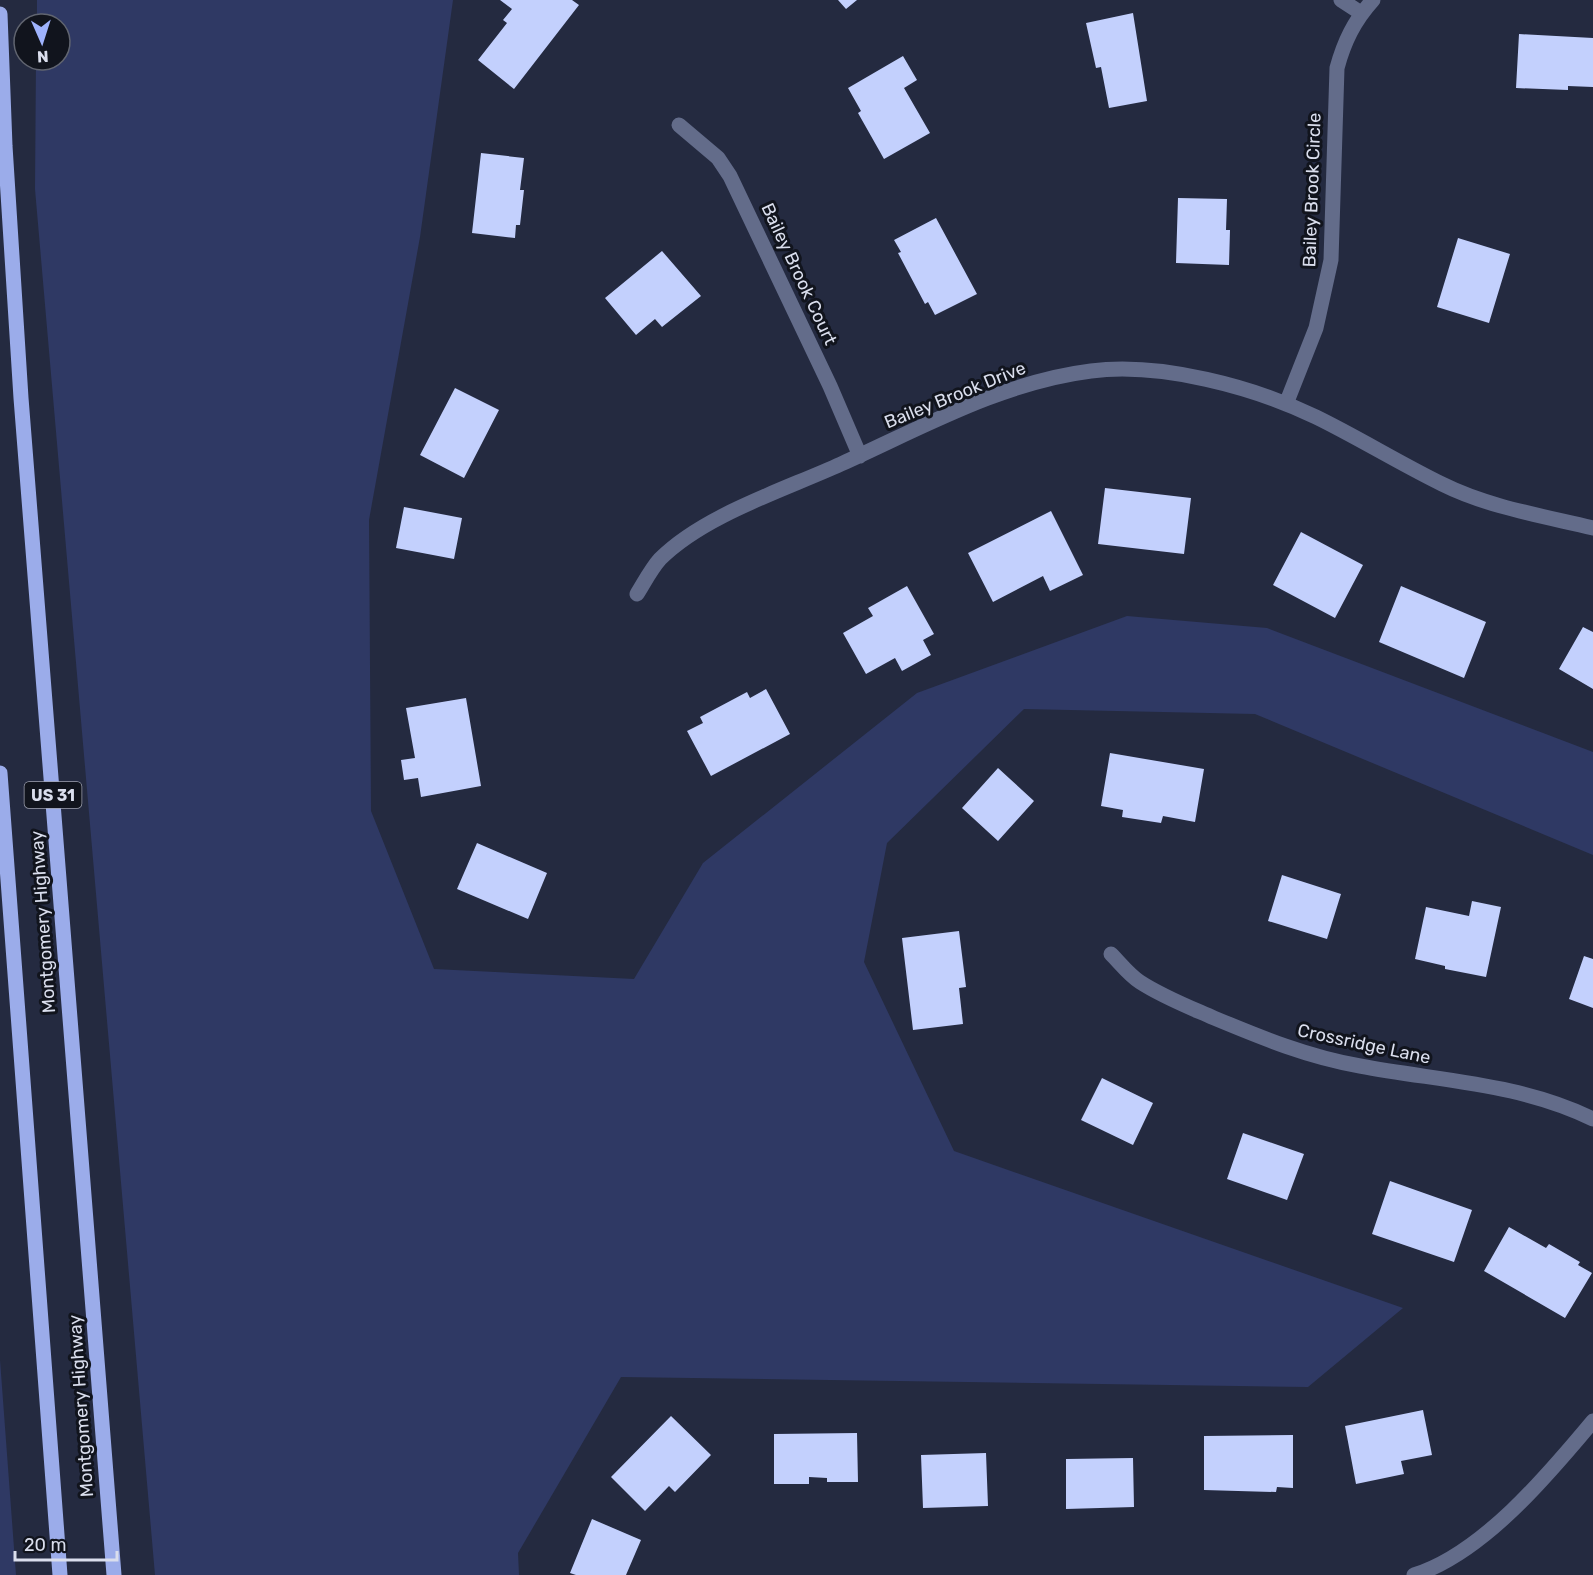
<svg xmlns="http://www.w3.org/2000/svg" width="1593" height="1575" font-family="Rubik,sans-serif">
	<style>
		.green { fill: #2f3964 }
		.building { fill: #c3d0fd }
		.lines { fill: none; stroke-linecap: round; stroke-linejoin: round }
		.minor { stroke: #636c8a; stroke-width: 15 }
		.major { stroke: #9bacea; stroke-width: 15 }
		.labels { text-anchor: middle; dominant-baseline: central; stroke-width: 6; stroke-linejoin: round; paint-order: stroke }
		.shield { fill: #11141d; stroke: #9ea1af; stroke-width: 1.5 }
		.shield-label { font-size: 16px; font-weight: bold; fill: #dadeed }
		.street-label { font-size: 18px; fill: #dadeed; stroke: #11141d }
	</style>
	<rect width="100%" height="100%" fill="#242a40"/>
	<path class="green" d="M37 0H453L420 237 369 520 371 811 434 969 634 979 703 863 917 693 1127 616 1267 628 1593 752V855L1255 714 1024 709 887 843 864 962 954 1151 1403 1308 1308 1387 621 1377 518 1553 519 1575H155L35 189 36 60H60V24H37Z
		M0 1360 16 1575H0Z"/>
	<path class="building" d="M500 0H572L579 5 514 89 478 60 507 23 503 20 512 9Z
		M838 0H857L846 9Z
		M1133 13 1147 101 1109 108 1101 67 1096 68 1086 23Z
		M1519 34 1593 38V87L1568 86V90L1516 88Z
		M903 56 917 80 904 88 930 133 884 159 858 113 861 111 848 88Z
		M481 153 524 158 520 190H524L520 225H516L515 238 472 233Z
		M1178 198 1227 199 1226 230H1230L1229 265 1176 263Z
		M936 218 977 294 935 315 928 302 925 304 898 253 901 252 894 240Z
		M1458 238 1510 254 1489 323 1437 307Z
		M662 251 701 296 662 327 655 319 636 335 605 298Z
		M455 388 499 410 464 478 420 455Z
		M1105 488 1191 498 1184 554 1098 544Z
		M404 507 462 518 454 559 396 548Z
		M1051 511 1083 575 1050 591 1043 576 993 602 968 553Z
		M1301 532 1363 565 1335 618 1273 585Z
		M907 586 934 634 923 640 931 655 902 671 895 658 866 674 843 633 873 616 868 608Z
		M1401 586 1486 622 1464 678 1379 642Z
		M1583 627 1593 632V689L1559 669Z
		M766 689 790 734 711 776 687 731 703 723 700 717 747 692 750 698Z
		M466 698 481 786 421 797 418 778 404 780 401 760 415 758 406 708Z
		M1110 753 1204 769 1195 822 1163 816 1161 823 1122 817 1123 810 1101 806Z
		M998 768 1034 801 998 841 962 808Z
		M477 843 547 873 528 919 457 889Z
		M1282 875 1341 894 1327 939 1268 921Z
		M1472 901 1501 907 1486 977 1445 969V966L1415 959 1426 907 1469 916Z
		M959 931 966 987 959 988 963 1024 913 1030 902 938Z
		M1584 956 1593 959V1008L1569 999Z
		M1102 1078 1153 1103 1133 1145 1081 1120Z
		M1243 1133 1304 1154 1287 1200 1227 1179Z
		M1390 1181 1472 1210 1454 1262 1372 1234Z
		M1509 1227 1546 1248 1549 1244 1580 1262 1578 1265 1592 1273 1565 1318 1484 1271Z
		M1423 1410 1432 1455 1401 1461 1404 1474 1356 1484 1345 1426Z
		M671 1416 711 1455 675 1492 669 1486 645 1511 611 1477Z
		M857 1433 858 1482H827V1478L809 1477V1484H774V1434Z
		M1293 1435V1488L1277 1487 1276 1492 1204 1490V1436Z
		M986 1453 988 1506 923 1508 921 1455Z
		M1133 1458 1134 1507 1066 1509V1459Z
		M592 1519 641 1540 626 1575H576L570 1573Z"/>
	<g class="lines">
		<path class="minor" d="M1341 0 1361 13
			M679 125 718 158 730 176 830 386 860 456
			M1286 404 1316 328 1331 260 1337 68C1344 42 1354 21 1373 0
			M637 594C644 583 651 569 660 559 704 515 784 490 841 464 921 428 1002 382 1091 371 1161 362 1254 387 1316 417 1359 438 1399 463 1442 484 1488 507 1543 516 1593 528
			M1111 954C1120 963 1129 975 1140 982 1163 997 1189 1007 1214 1018 1262 1038 1308 1057 1360 1066 1439 1081 1520 1083 1593 1119
			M1414 1575C1482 1554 1548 1475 1593 1421"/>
		<path class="major" d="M0 14 5 146 21 398 114 1575
			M0 773 60 1575"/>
	</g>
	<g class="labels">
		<rect class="shield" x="24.5" y="782" width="57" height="26" rx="4.5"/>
		<g class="shield-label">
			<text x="53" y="795">US 31</text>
		</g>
		<g class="street-label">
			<text transform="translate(1312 190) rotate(-88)">Bailey Brook Circle</text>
			<text transform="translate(799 274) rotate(65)">Bailey Brook Court</text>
			<text transform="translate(955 395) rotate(-22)">Bailey Brook Drive</text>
			<text transform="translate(43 922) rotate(-94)">Montgomery Highway</text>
			<text transform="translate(1364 1044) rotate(12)">Crossridge Lane</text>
			<text transform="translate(81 1406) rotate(-94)">Montgomery Highway</text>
		</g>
	</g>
	<g transform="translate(42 42) rotate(177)"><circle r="28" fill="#11141d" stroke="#616570" stroke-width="1.5"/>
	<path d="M0-4.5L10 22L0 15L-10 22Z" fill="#9fb3fd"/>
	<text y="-9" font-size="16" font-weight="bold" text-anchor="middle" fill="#dadeed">N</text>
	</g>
	<path d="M15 1551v9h102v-9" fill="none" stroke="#dadeed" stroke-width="3"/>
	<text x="24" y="1551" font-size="18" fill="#dadeed" stroke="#11141d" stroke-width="4.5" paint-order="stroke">20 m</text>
</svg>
